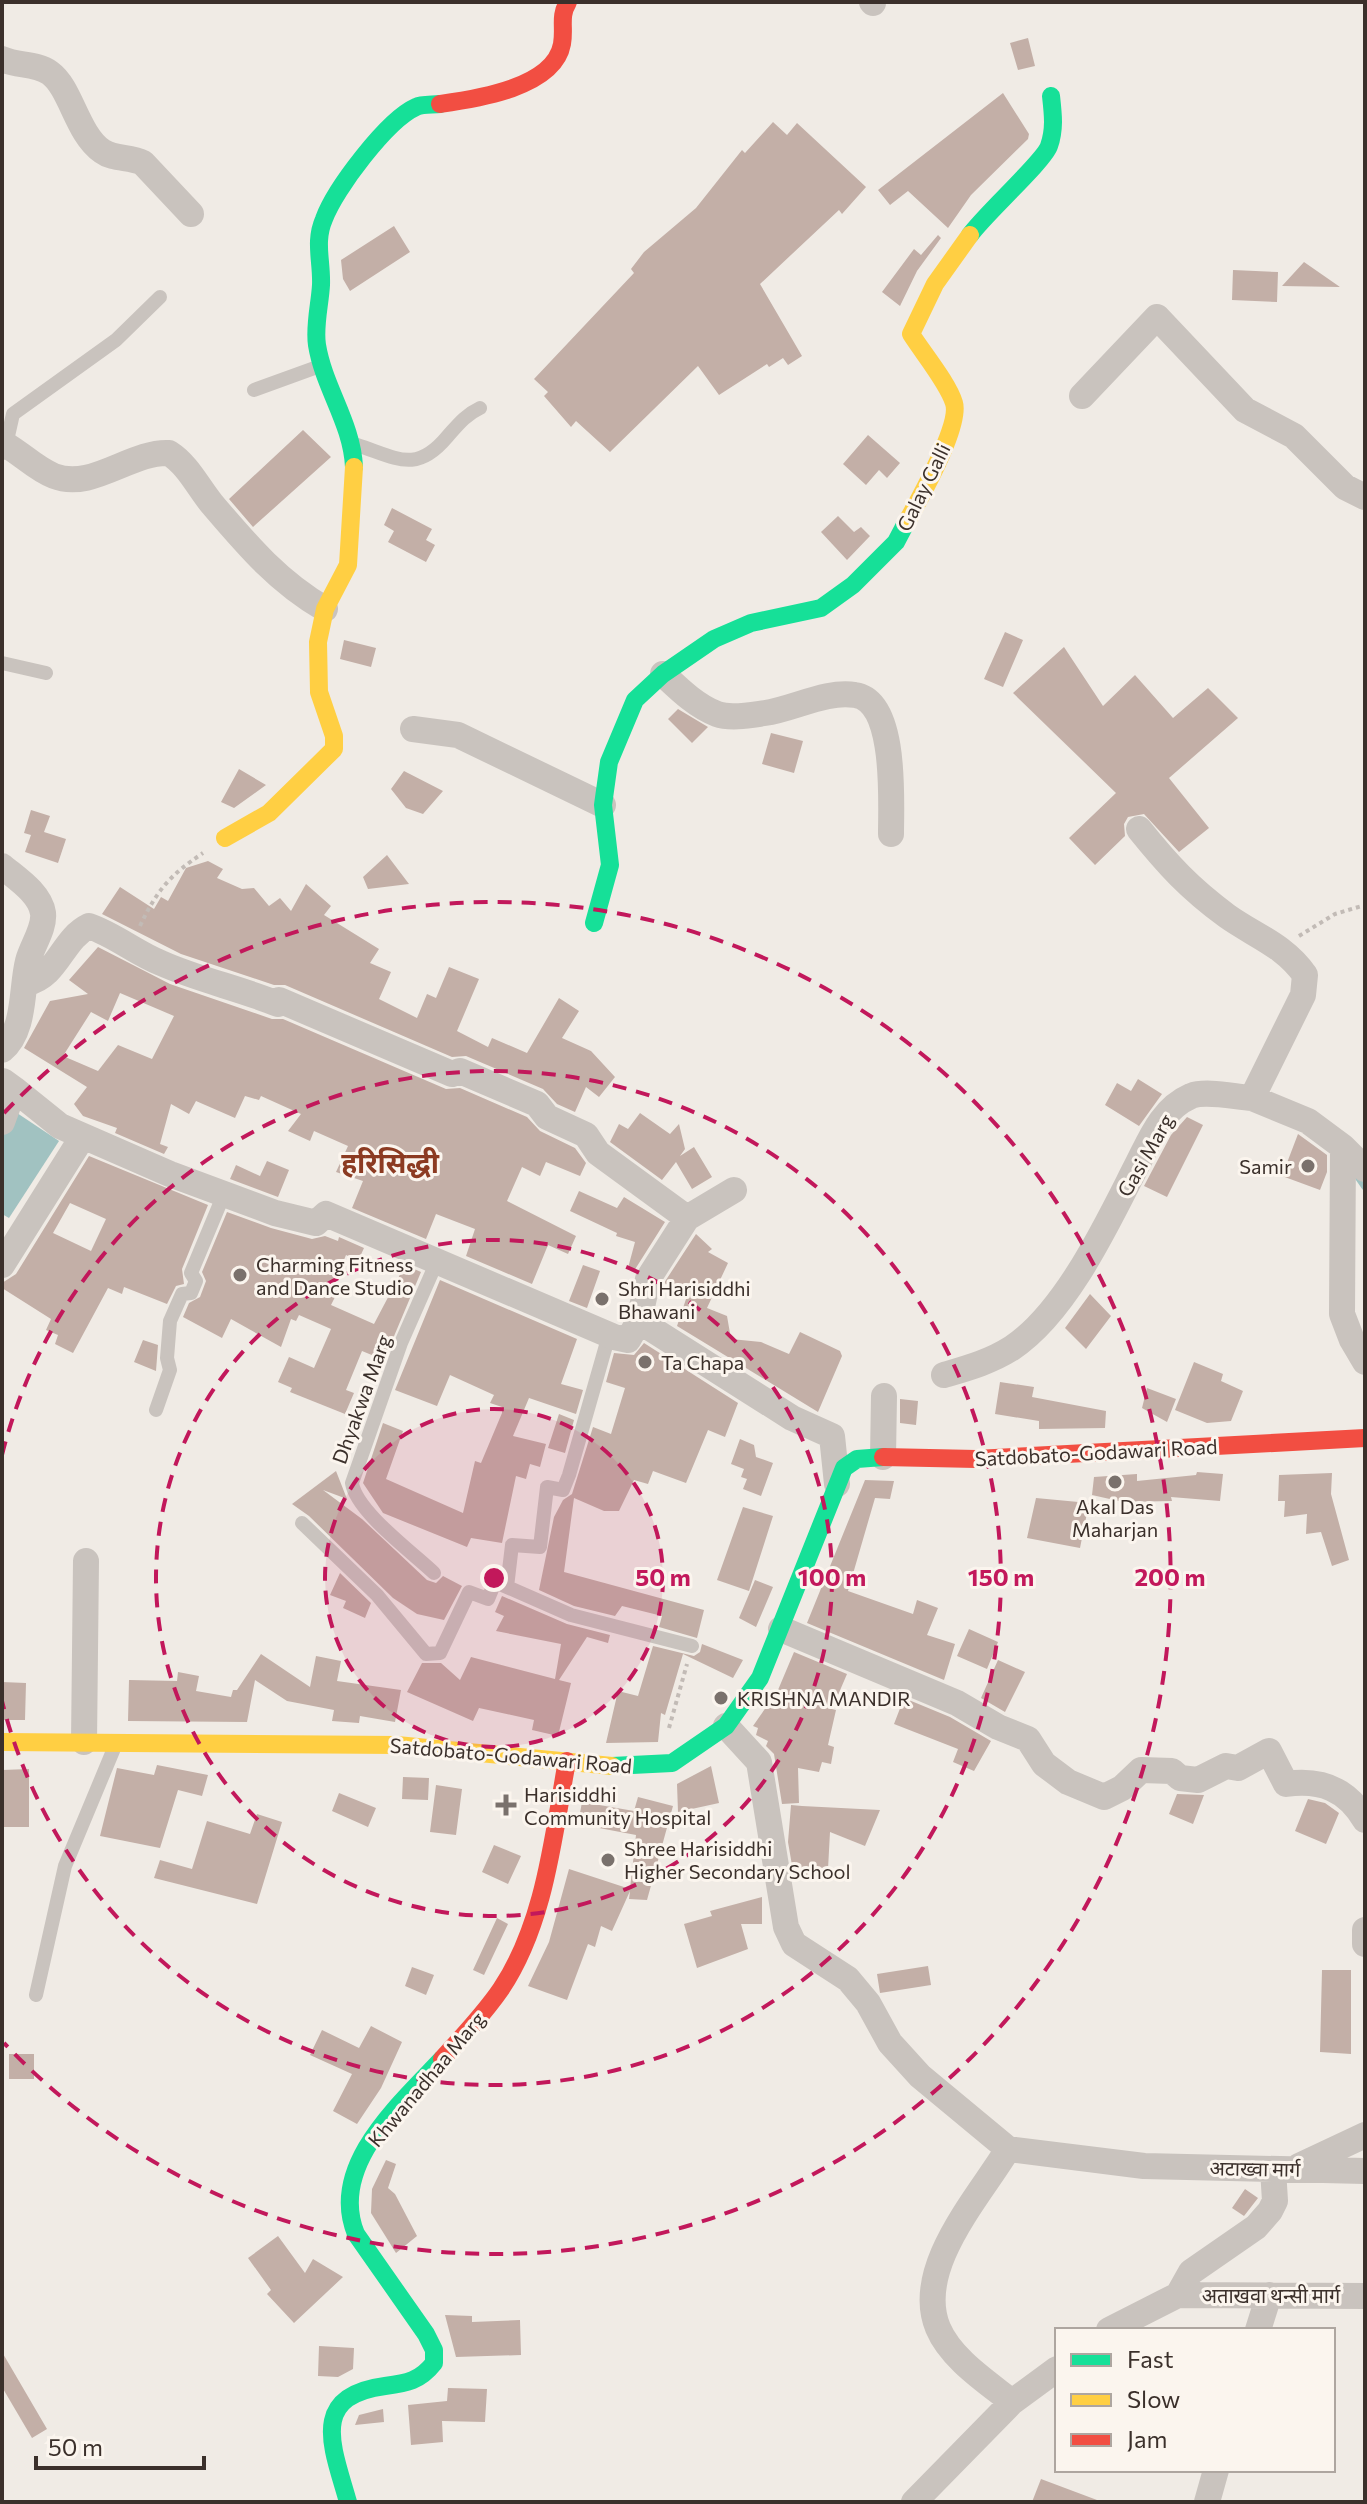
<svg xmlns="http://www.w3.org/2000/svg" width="1367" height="2504" font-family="Commissioner,'Noto Sans Devanagari',sans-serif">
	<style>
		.water { fill: #a1c2c1 }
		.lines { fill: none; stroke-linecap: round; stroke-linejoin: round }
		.stream { stroke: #a1c2c1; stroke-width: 7 }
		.building { fill: #c3afa7; fill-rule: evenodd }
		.path { stroke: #c2bbb6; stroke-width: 4; stroke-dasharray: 4 4; stroke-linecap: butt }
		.lane { stroke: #c9c3be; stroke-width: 14 }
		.street { stroke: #c9c3be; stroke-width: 26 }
		.fast { stroke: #16e098; stroke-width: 18 }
		.slow { stroke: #ffcf43; stroke-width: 18 }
		.jam { stroke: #f24e42; stroke-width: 18 }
		.ring { fill: none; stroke: #c2185b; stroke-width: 4; stroke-dasharray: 14 10 }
		.poi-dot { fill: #7a716c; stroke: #fbf5ee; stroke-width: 3 }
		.labels { text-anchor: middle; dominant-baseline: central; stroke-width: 6; stroke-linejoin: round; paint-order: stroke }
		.street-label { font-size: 20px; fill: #3b302b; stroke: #fbf5ee }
		.poi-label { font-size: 20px; fill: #3b302b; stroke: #fbf5ee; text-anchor: start }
		.district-label { font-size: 28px; font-weight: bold; fill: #8c3b22; stroke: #fbf5ee }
		.centre { fill: #c2185b; stroke: #fbf5ee; stroke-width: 4 }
		.ring-label { font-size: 24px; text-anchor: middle; font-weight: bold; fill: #c2185b; stroke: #fbf5ee; stroke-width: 6; stroke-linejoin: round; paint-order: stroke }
	</style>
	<rect width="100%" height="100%" fill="#f0ebe5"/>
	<path class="water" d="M17 1113 59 1141 9 1218 2 1214V1137Z"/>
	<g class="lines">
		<path class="stream" d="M1356 1174 1365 1187"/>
	</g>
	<path class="building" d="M1028 38 1035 66 1018 70 1010 43Z
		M1003 93 1029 134 1028 139 971 195 948 228 908 191 890 205 878 190Z
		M773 122 787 135 797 123 866 187 842 214 839 210 760 284 802 356 788 365 783 358 769 367 767 364 719 395 698 366 610 452 576 421 571 427 544 396 548 392 534 379 634 273 631 269 644 252 696 208 742 150 745 153Z
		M394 226 410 252 350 291 343 279 341 260Z
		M938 235 941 238 917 271 900 306 882 292 914 249 921 255Z
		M1304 262 1340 287 1282 286Z
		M1233 270 1278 272 1277 302 1232 300Z
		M303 430 331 457 253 527 229 499Z
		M868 435 900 463 887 478 879 470 866 485 843 464Z
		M392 508 432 529 426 540 435 545 426 562 388 542 394 531 384 525Z
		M838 516 854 532 861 527 870 536 847 560 821 532Z
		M1005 632 1023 640 1003 687 984 679Z
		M344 640 376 648 371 667 340 659Z
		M1064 647 1103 706 1135 675 1173 718 1208 688 1238 718 1169 778 1209 828 1179 852 1144 814 1128 817 1124 824 1125 836 1095 865 1069 838 1116 793 1013 693Z
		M678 709 708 727 692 743 668 719Z
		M771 733 803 741 794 773 762 764Z
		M239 769 266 785 234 808 221 802Z
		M404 771 443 791 423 814 406 808 391 789Z
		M31 810 50 816 44 832 66 839 58 863 25 852 31 835 24 833Z
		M387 855 409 884 368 889 363 877Z
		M208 861 223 869 217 878 242 889 254 888 269 906 280 898 291 911 306 884 331 906 324 915 379 949 370 963 391 972 379 999 417 1018 427 994 436 998 449 967 479 979 457 1031 488 1047 492 1038 527 1053 559 998 579 1011 562 1038 591 1051 615 1077 599 1097 586 1087 575 1112 557 1104 543 1089 466 1056 452 1057 285 985H274L181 954 102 914 120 887 154 909 161 897 168 901 186 868Z
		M98 947 170 984 272 1019H283L446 1089 460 1088 527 1117 540 1131 575 1148 586 1163 580 1176 546 1162 540 1176 522 1167 507 1201 576 1236 568 1254 548 1245 532 1284 466 1256 475 1229 436 1214 426 1239 352 1208 363 1181 336 1172 348 1146 314 1131 310 1141 288 1131 301 1114 261 1096 259 1100 245 1096 235 1118 196 1101 189 1114 171 1104 160 1144 168 1147 164 1154 115 1133 117 1128 83 1116 74 1104 87 1087 24 1048 50 1001 88 994 69 980ZM120 993 174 1016 152 1059 118 1045 98 1071 63 1056 91 1012 108 1021Z
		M1138 1079 1162 1094 1139 1126 1105 1105 1117 1083 1131 1091Z
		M640 1113 670 1134 679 1124 685 1149 680 1156 694 1147 712 1177 692 1189 676 1162 662 1180 610 1142 619 1124 628 1129Z
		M1187 1117 1203 1125 1167 1197 1144 1186 1171 1135Z
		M1298 1134 1327 1155V1172L1320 1190 1282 1176Z
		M89 1156 208 1205 182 1269 184 1284 176 1286 167 1304 124 1287 122 1294 108 1288 73 1353 55 1344 58 1335 46 1330 51 1319 2 1288V1283L16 1274ZM70 1203 106 1219 91 1251 53 1233Z
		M267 1161 289 1170 278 1197 230 1179 236 1165 260 1176Z
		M579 1191 617 1208 624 1197 665 1222 634 1271 628 1268 635 1242 616 1236 617 1233 570 1211Z
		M227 1212 271 1228 312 1239 325 1236 338 1241 339 1237 364 1248 358 1261 346 1255 332 1289 338 1291 331 1305 374 1324 405 1265 421 1272 384 1360 362 1351 346 1390 354 1393 345 1414 290 1392 292 1388 278 1382 289 1357 314 1368 331 1329 299 1315 296 1321 291 1319 281 1347 231 1319 222 1338 183 1317 189 1303 200 1297 206 1281 202 1272Z
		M696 1234 712 1249 708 1252 728 1263 707 1308 727 1316 731 1339 761 1342 789 1354 800 1332 840 1351 842 1356 818 1412 677 1326 688 1293 664 1283Z
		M583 1265 600 1271 587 1308 569 1301Z
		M440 1280 577 1339 561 1384 583 1390 576 1414 529 1398 513 1436 546 1444 540 1467 530 1464 526 1479 516 1476 502 1543 471 1538 467 1547 383 1513 363 1483 383 1423 403 1431 386 1479 463 1513 475 1461 481 1463 502 1413V1407L490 1403 494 1395 450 1375 437 1406 395 1390Z
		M1090 1294 1111 1316 1086 1349 1065 1328Z
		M143 1340 158 1345 156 1371 134 1362Z
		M644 1343 738 1403 725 1437 708 1430 686 1483 653 1471 648 1484 634 1480 619 1511H604L574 1498 564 1572 704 1610 697 1638 659 1627 662 1616 622 1606 615 1616 574 1606 539 1590 554 1517 563 1500 572 1494 593 1427 611 1434 625 1388 606 1382 614 1353 634 1355Z
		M1194 1362 1223 1374 1221 1381 1243 1391 1231 1421 1207 1423 1175 1410Z
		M1000 1382 1034 1387 1032 1397 1106 1411 1105 1428 1039 1429V1421L995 1414Z
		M1147 1388 1176 1399 1167 1422 1142 1408Z
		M900 1399 918 1401 916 1425 900 1423Z
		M559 1414 574 1420 565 1453 548 1448Z
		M740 1439 754 1445 756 1457 773 1463 761 1496 743 1489 747 1479 741 1477 744 1469 731 1464Z
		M336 1471 347 1499 323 1490 362 1519 427 1580 436 1583 443 1576 462 1586 444 1620 417 1614 393 1598 309 1516 292 1504Z
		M1197 1472 1223 1474 1220 1501 1171 1497 1172 1501 1123 1502 1092 1495 1094 1477 1137 1474V1481L1196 1475Z
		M1332 1473 1331 1494 1349 1560 1332 1566 1321 1532 1306 1534 1307 1514 1284 1517 1285 1501H1278L1279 1475Z
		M865 1480 894 1481 890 1499 875 1498 848 1591 913 1614 917 1600 938 1608 927 1635 955 1644 944 1680 807 1623Z
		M1036 1498 1089 1503 1080 1548 1027 1538Z
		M743 1507 773 1516 749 1591 717 1580Z
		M340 1573 371 1603 365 1618 343 1608 346 1601 330 1595Z
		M755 1580 773 1587 756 1627 739 1618Z
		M502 1596 567 1624 610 1635 608 1643 587 1637 559 1680 571 1683 558 1736 532 1730 534 1720 479 1708 473 1721 407 1692 422 1663H441L460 1680 471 1657 555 1679 561 1644 496 1631 504 1616 495 1612Z
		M969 1629 998 1642 987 1669 957 1656Z
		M702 1644 743 1660 733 1678 683 1654 665 1715 661 1713 658 1742 606 1743 618 1691 638 1696 653 1646 694 1656 700 1652Z
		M794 1652 847 1674 832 1709 836 1710 828 1745 834 1747 831 1764 822 1762 819 1772 798 1768 799 1803 782 1804 774 1754 766 1746 768 1741 756 1735 758 1728 753 1726 778 1690Z
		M261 1654 310 1687 316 1656 341 1661 337 1681 401 1690 395 1722 360 1716 359 1723 332 1721 334 1710 287 1701 255 1680 247 1722 128 1721 129 1680 177 1681 178 1672 199 1676 196 1691 231 1697 233 1690H237Z
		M998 1660 1025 1672 1005 1712 981 1698Z
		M2 1682 26 1683 25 1720H2Z
		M904 1698 950 1717 991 1741 974 1771 953 1762 958 1749 894 1724Z
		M157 1765 208 1775 202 1796 178 1790 160 1848 100 1836 117 1768 154 1775Z
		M711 1766 719 1803 678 1812 677 1784Z
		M29 1769V1827H2V1770Z
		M403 1777 429 1778 428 1800 402 1799Z
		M436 1785 462 1789 456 1835 430 1832Z
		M339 1793 376 1808 368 1827 332 1811Z
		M1177 1794 1204 1795 1193 1824 1169 1814Z
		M638 1797 673 1806 647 1900 629 1899 630 1891 612 1931 601 1926 595 1947 588 1944 567 2000 528 1986 549 1942 569 1869 630 1889 636 1835 578 1824 582 1802 634 1811Z
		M1308 1799 1325 1803 1339 1813 1326 1844 1295 1831Z
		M791 1805 802 1806 880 1810 865 1846 830 1832 828 1869H816L815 1878 794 1877 788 1842Z
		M257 1814 282 1822 257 1904 154 1878 160 1860 192 1869 207 1821 250 1834Z
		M494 1845 521 1856 508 1884 482 1872Z
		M762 1897V1924H741L748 1949 697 1968 684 1924 712 1916 710 1911Z
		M497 1918 508 1924 484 1975 473 1970Z
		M928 1966 931 1985 880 1993 877 1974Z
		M412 1967 434 1975 426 1995 405 1986Z
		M1322 1970H1351V2054L1320 2052Z
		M371 2026 402 2042 381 2088 357 2124 333 2111 352 2074 310 2055 322 2030 359 2048Z
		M9 2054H34V2079H9Z
		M386 2160 396 2164 388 2188 395 2194 417 2236 396 2253 371 2213 372 2189Z
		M1245 2189 1258 2198 1244 2216 1232 2208Z
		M278 2236 305 2273 313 2259 343 2277 294 2323 267 2294 271 2290 248 2258Z
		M445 2315 472 2316V2322L520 2320 521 2355 456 2357Z
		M319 2346 354 2348 353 2369 338 2377 318 2376Z
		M2 2352 47 2429 32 2438 2 2387Z
		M448 2388 487 2389 485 2422 442 2421 443 2442 411 2445 408 2405 447 2401Z
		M383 2409 384 2422 355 2425 359 2415Z
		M1041 2479 1097 2500V2502H1032Z"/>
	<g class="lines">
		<path class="path" d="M140 926C157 890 170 875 203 853
			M1299 936 1335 914 1365 905
			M669 1728 687 1664"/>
		<path class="lane" d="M254 390 320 366
			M6 445 13 414 116 340 160 297
			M357 445C397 458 416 474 447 437 457 426 465 415 480 408
			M2 663 46 673
			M156 1410 170 1370 167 1358 170 1321 182 1294 191 1293 196 1281 191 1273 224 1194
			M302 1523 377 1595 426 1654 440 1653 469 1592 488 1599 495 1582 507 1587 512 1545 540 1547 547 1487 563 1490 569 1475 609 1335
			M434 1573C412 1552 356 1511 352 1483L401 1343 438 1259
			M507 1587 571 1615 692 1646
			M36 1995 65 1866 115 1746"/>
		<path class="street" d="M872 2 873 3
			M2 59C17 66 36 63 50 73 71 88 77 134 102 151 114 160 130 156 143 163L191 214
			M1082 396 1157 317 1245 410 1294 436 1345 487 1365 497
			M2 447 6 445C22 454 36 469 54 476 92 491 131 451 169 453 188 465 198 487 212 504 247 545 278 582 325 609
			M663 674C679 689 696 706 717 714 731 719 751 715 765 713 793 709 827 690 855 695 897 701 891 801 891 834
			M413 729 458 735 603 805
			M2 866C16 878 40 893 43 913 45 928 32 946 28 961 21 988 26 1030 2 1050
			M27 983C58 976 62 939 89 926 115 935 136 953 161 963 199 980 239 988 278 1004L279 1000 452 1074 460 1071 537 1104 547 1117 586 1135 598 1153 687 1218
			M14 1089 60 1126 170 1174 275 1213 316 1223 326 1214 614 1337 628 1340 639 1321 792 1418 832 1436 837 1484
			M1252 1098 1308 1121 1343 1147
			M2 1122 14 1089 3 1081
			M1365 1169 1343 1147 1342 1314 1352 1340 1365 1362
			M2 1265 83 1136
			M639 1321 648 1279 687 1218 734 1190
			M944 1375C968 1368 990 1362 1012 1348 1066 1312 1107 1224 1136 1167 1150 1140 1161 1109 1191 1096 1206 1090 1235 1097 1252 1098L1303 995 1305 975C1284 945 1255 936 1227 916 1189 888 1168 865 1139 829
			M883 1457 884 1396
			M781 1629 957 1703 998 1727 1028 1739 1044 1764 1068 1782 1104 1797 1122 1788 1141 1770 1172 1771 1180 1778 1198 1780 1226 1766 1238 1768 1269 1751 1286 1784C1321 1779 1347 1789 1365 1820
			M726 1726 759 1762 786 1927 794 1944 848 1979 868 2003 890 2043 920 2076 1008 2149 1144 2166 1365 2171
			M84 1742 86 1561
			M1365 1930V1944
			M1008 2149C980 2196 913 2268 938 2328 951 2359 987 2382 1012 2402
			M1299 2166 1365 2135
			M1178 2295 1191 2272 1256 2227 1270 2211 1275 2201 1273 2169
			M1109 2330 1178 2295 1365 2296
			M1258 2330 1269 2295
			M914 2502 1012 2402 1057 2369
			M1207 2502 1216 2470"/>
		<path class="fast" d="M970 235C985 214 1044 161 1049 146 1055 129 1053 114 1051 96
			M354 467C352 423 324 388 317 345 314 326 320 304 321 285 322 261 314 242 324 219 335 189 387 120 416 107 422 104 433 105 440 104
			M594 923 610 865 603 805 609 762 635 700 663 674 714 639 751 623 821 608 853 585 896 542 906 523
			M612 1766 672 1763 726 1726 760 1678 844 1468 857 1459 883 1457
			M348 2502C333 2448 308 2396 385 2386 407 2383 420 2381 434 2363V2350L426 2334 356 2234C328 2166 400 2104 442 2059"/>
		<path class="slow" d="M906 523C918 502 961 425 954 403 948 383 923 353 911 334L935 284 970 235
			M225 838 269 813 334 749V736L319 692 318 642 325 609 348 565 354 467
			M2 1742 397 1745 612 1766"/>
		<path class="jam" d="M440 104C475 99 554 88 562 44 565 27 559 17 568 2
			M883 1457 976 1459 1365 1438
			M442 2059C462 2037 484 2014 501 1989 545 1923 553 1837 567 1761"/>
	</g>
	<circle cx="494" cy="1578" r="169" fill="#c2185b" fill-opacity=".12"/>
	<g class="ring">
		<circle cx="494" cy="1578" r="169"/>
		<circle cx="494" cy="1578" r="338"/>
		<path d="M2 1455A507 507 0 1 1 2 1701"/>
		<path d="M4 1113A676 676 0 1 1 4 2043"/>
	</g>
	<g class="poi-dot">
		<circle cx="1308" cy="1166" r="8"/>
		<circle cx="240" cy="1275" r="8"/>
		<circle cx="602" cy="1299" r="8"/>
		<circle cx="645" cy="1362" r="8"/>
		<circle cx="1115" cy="1482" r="8"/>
		<circle cx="721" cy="1698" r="8"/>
		<path d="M502 1793h8v8h8v8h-8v8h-8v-8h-8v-8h8z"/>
		<circle cx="608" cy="1860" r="8"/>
	</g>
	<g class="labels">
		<g class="street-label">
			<text transform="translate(923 487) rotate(-64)">Galay Galli</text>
			<text transform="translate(1145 1155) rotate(-60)">Gasi Marg</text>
			<text transform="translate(361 1399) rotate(-70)">Dhyakwa Marg</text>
			<text transform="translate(1096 1452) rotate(-3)">Satdobato-Godawari Road</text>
			<text transform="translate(511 1755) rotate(5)">Satdobato-Godawari Road</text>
			<text transform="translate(426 2079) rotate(-50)">Khwanadhaa Marg</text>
			<text transform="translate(1255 2168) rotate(1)">अटाख्वा मार्ग</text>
			<text x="1271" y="2295">अताखवा थन्सी मार्ग</text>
		</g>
		<g class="poi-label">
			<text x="1292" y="1166" text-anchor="end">Samir</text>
			<text x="256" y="1264">Charming Fitness<tspan x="256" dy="23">and Dance Studio</tspan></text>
			<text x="618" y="1288">Shri Harisiddhi<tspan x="618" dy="23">Bhawani</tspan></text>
			<text x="661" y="1362">Ta Chapa</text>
			<text x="1115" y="1506" text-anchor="middle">Akal Das<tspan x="1115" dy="23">Maharjan</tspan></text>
			<text x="737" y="1698">KRISHNA MANDIR</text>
			<text x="524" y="1794">Harisiddhi<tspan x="524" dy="23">Community Hospital</tspan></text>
			<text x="624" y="1848">Shree Harisiddhi<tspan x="624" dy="23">Higher Secondary School</tspan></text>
		</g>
		<g class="district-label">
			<text x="390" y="1162">हरिसिद्धी</text>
		</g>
	</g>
	<circle cx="494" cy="1578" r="12" class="centre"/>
	<g class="ring-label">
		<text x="663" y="1586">50 m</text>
		<text x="832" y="1586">100 m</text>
		<text x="1001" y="1586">150 m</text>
		<text x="1170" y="1586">200 m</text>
	</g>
	<rect width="1367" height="2504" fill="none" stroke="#3b302b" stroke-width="8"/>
	<rect x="1055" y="2328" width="280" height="144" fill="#fbf5ee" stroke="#aea6a0" stroke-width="2"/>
	<rect x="1071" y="2354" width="40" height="12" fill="#16e098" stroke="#aea6a0" stroke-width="2"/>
	<text x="1127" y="2368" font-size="24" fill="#3b302b">Fast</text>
	<rect x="1071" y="2394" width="40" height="12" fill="#ffcf43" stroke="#aea6a0" stroke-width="2"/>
	<text x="1127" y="2408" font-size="24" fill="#3b302b">Slow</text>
	<rect x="1071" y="2434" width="40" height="12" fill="#f24e42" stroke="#aea6a0" stroke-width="2"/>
	<text x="1127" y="2448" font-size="24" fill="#3b302b">Jam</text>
	<path d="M36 2456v12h168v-12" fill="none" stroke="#3b302b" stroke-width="4"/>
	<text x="48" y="2456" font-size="24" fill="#3b302b" stroke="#fbf5ee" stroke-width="6" paint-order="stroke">50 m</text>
</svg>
